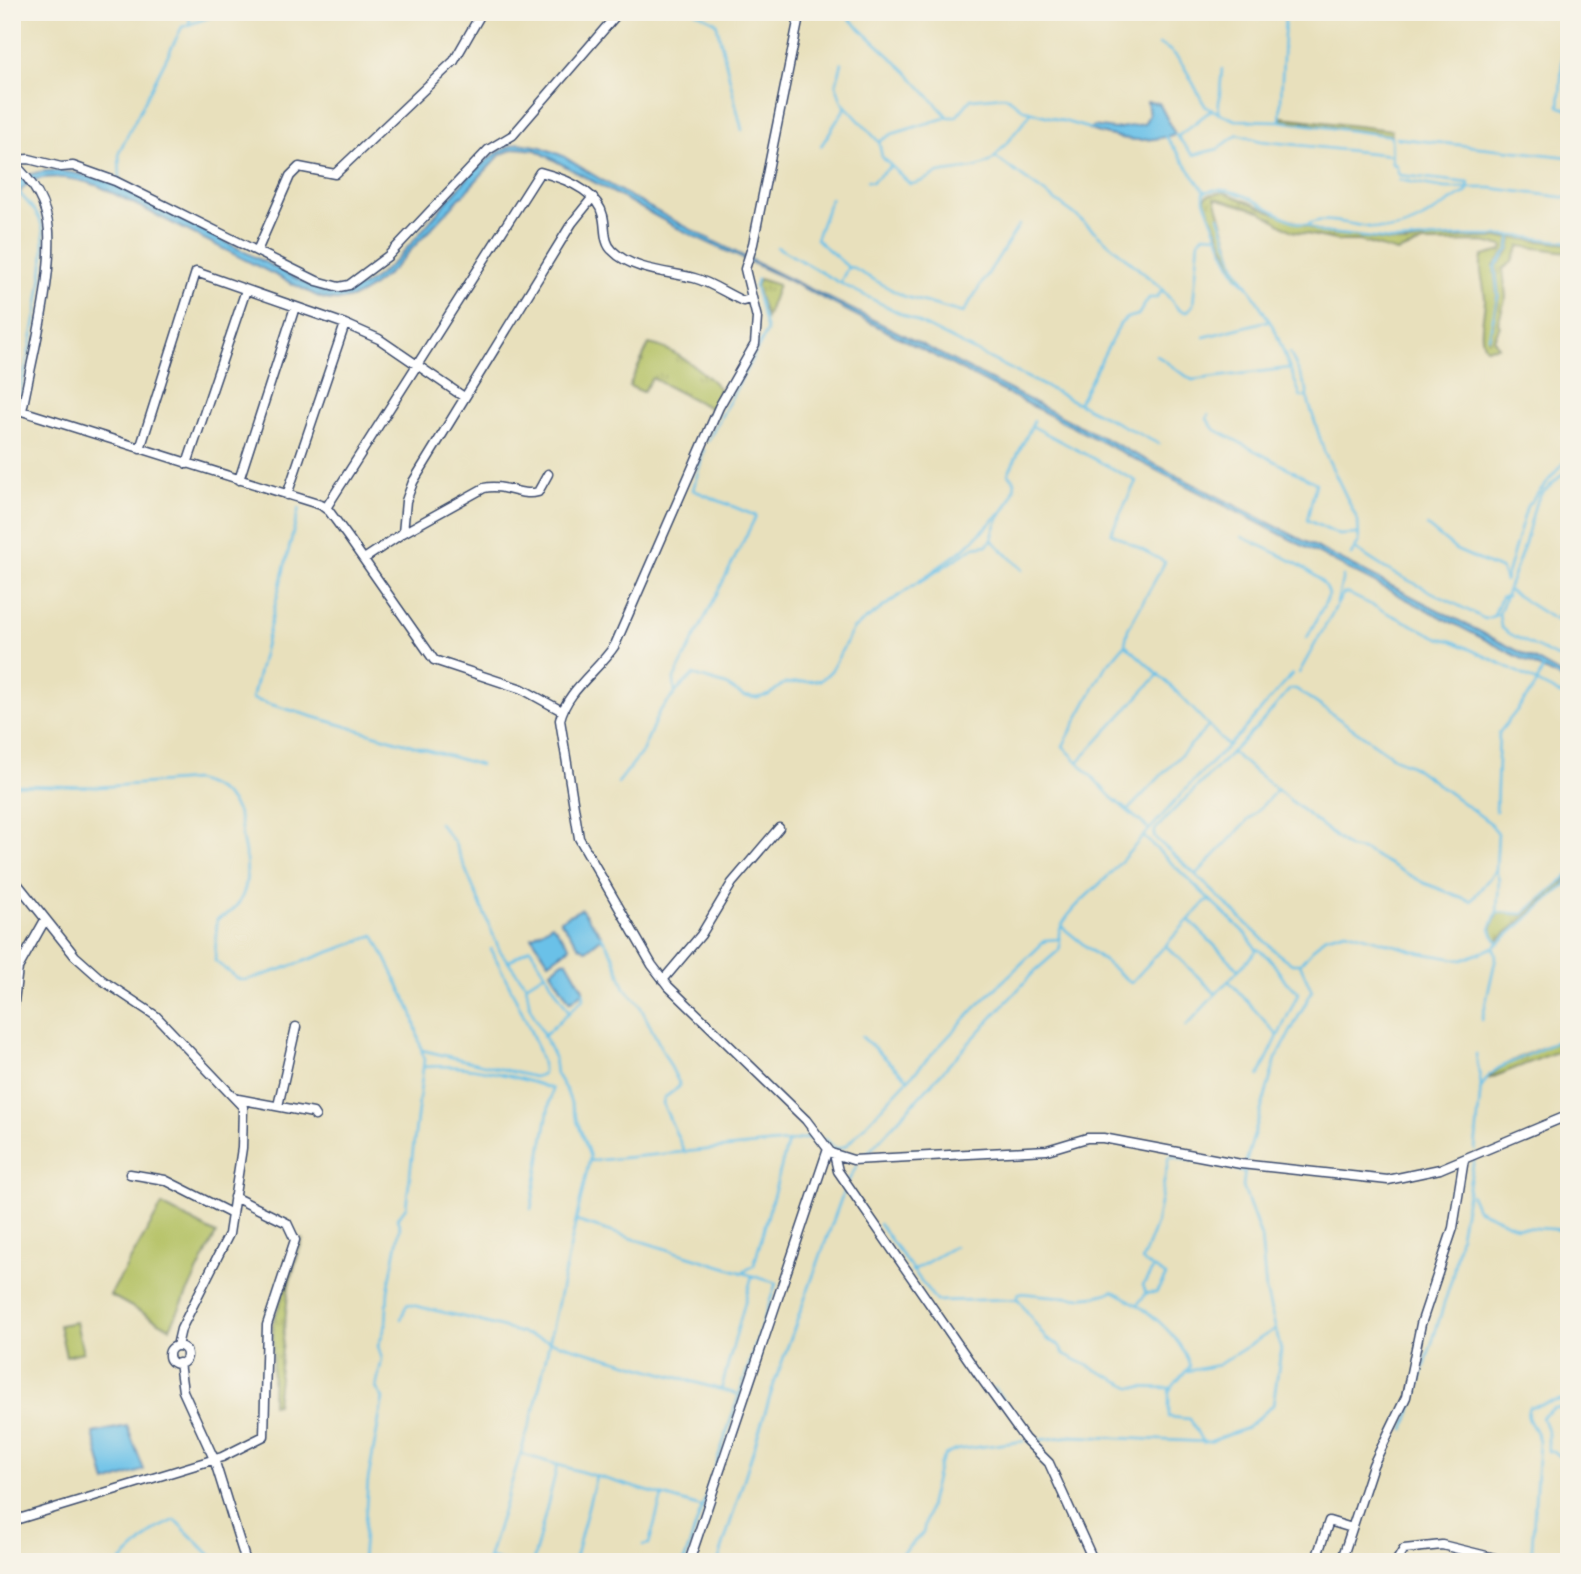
<svg xmlns="http://www.w3.org/2000/svg" width="1581" height="1574" font-family="'Sorts Mill Goudy',serif">
	<style>
		.grass { fill: url(#grass-tufts); stroke: #687860; stroke-width: 2 }
		.pitch { fill: #b4c163; stroke: #687860; stroke-width: 2 }
		.water { fill: #6bc1e8; stroke: #4378a3; stroke-width: 2 }
		.lines { fill: none; stroke-linecap: round; stroke-linejoin: round }
		.stream { stroke: #6bc1e8; stroke-width: 2.5 }
		.minor-casing { stroke: #3a4a6c; stroke-width: 11 }
		.minor { stroke: #fff; stroke-width: 8 }
	</style>
	<defs>
		<pattern id="grass-tufts" width="24" height="20" patternUnits="userSpaceOnUse" patternTransform="scale(1.75)"><rect width="24" height="20" fill="#b4c163"/><path d="M3 7l-1-3M5 7V3M7 7l1-3M15 17l-1-3M17 17v-4M19 17l1-3" fill="none" stroke="#929d55"/></pattern>
	</defs>
	<rect width="100%" height="100%" fill="#f7f3e8"/>
	<filter id="ink" filterUnits="userSpaceOnUse"><feTurbulence type="fractalNoise" baseFrequency=".0143" numOctaves="2"/><feDisplacementMap in="SourceGraphic" scale="14" xChannelSelector="R" yChannelSelector="G"/><feConvolveMatrix kernelMatrix="1 2 1 2 8 2 1 2 1" color-interpolation-filters="sRGB"/></filter>
	<filter id="wash" filterUnits="userSpaceOnUse"><feTurbulence type="fractalNoise" baseFrequency=".00686" numOctaves="4" result="noise"/><feDisplacementMap in="SourceGraphic" scale="28" xChannelSelector="R" yChannelSelector="G"/><feGaussianBlur stdDeviation="1.57" result="paint"/><feColorMatrix in="noise" values="0 0 0 0 0 0 0 0 0 0 0 0 0 0 0 0 0 1.4 0 .05"/><feComposite in="paint" operator="in"/></filter>
	<g filter="url(#wash)">
		<rect width="100%" height="100%" fill="#e8e0bc"/>
		<path class="grass" d="M1281 117 1392 130 1391 135 1281 120Z
			M1224 192 1321 232 1405 243 1434 238H1510L1508 249 1494 266 1497 296 1489 341 1499 296 1496 267 1510 250 1512 238 1569 244V252L1520 246 1512 262 1503 269 1506 297 1498 323 1500 326 1494 339 1498 347 1486 348C1477 338 1485 313 1485 299 1485 286 1477 266 1483 256L1502 251 1503 246 1483 242 1423 243 1397 252 1360 241H1340L1292 231 1260 211 1215 198 1236 268 1247 285 1237 276 1204 199 1208 195Z
			M759 279 778 285 766 318 756 287Z
			M649 344C674 348 703 371 720 389L712 409 652 378 643 392 629 386Z
			M1569 876 1563 886 1497 941 1491 929 1498 912 1524 915Z
			M1569 1037V1047L1488 1079C1501 1061 1547 1046 1569 1037Z
			M303 1238 289 1285 276 1404 272 1405 273 1323Z"/>
		<path class="pitch" d="M162 1205 216 1234 170 1328 110 1295Z
			M76 1322 83 1352 66 1356 59 1325Z"/>
		<path class="water" d="M1147 102 1159 103 1175 134C1141 145 1123 139 1089 130L1093 126 1114 129 1144 124 1149 115Z
			M519 143 541 147 563 156C670 225 787 276 899 333 1113 443 1324 551 1537 661L1569 679V683L780 276 683 231 536 150 517 148 501 154 392 270C370 290 347 309 317 296L99 186C78 179 31 167 19 195 16 201 15 210 12 217V187C38 159 81 174 112 183L322 292C392 313 452 159 519 143Z
			M581 909 601 935V938L586 950 579 946 560 920Z
			M552 924 570 947 549 962 532 937Z
			M563 961H567L583 989V992L570 1002 551 971Z
			M127 1426 144 1470 106 1483 93 1433Z"/>
		<g class="lines">
			<path class="stream" d="M270 12 294 16 307 12
				M696 12 716 22 742 130
				M842 12 906 71 948 117H956L971 99 1005 96 1025 110 1091 129
				M189 22 192 12
				M1159 45C1182 50 1194 89 1206 107L1235 120 1280 121 1391 136 1392 164 1396 165 1399 175 1469 183 1467 192C1443 203 1420 226 1393 229 1369 232 1325 212 1307 225 1274 219 1241 180 1204 192V200L1224 251 1237 276 1248 286 1275 330 1301 397H1307L1324 451 1358 521 1359 542 1351 555
				M1569 51 1563 53 1559 106 1569 110
				M842 63 836 85 842 102 879 142
				M1218 114 1222 69
				M948 117 892 134 879 142 882 157 910 184C920 184 927 178 936 174 954 168 982 172 995 157L1073 213 1161 288 1179 310 1187 312 1193 305 1199 240 1204 235 1217 236
				M1280 121 1285 14
				M1175 134 1193 155 1218 149 1238 134 1261 141 1391 155
				M1165 135 1205 192
				M1177 137 1210 111
				M1396 138 1569 157
				M821 146 845 108
				M995 157 1032 112
				M1399 180 1445 188H1491L1569 198
				M120 181 119 152 182 27 224 12
				M867 181 872 182 891 166
				M831 198 816 239 848 267 840 283
				M1219 216 1236 268 1248 286
				M1307 225 1320 232 1399 241 1463 236H1516L1569 242
				M777 247 840 283 1159 444
				M848 269 851 267 903 296 963 313 1019 225
				M1204 337 1267 321
				M1489 337 1498 296 1495 267 1509 249 1511 236
				M1290 353 1307 390V397
				M1156 355 1192 380 1290 368
				M1079 402 1120 324 1127 318 1138 315 1149 298H1156L1161 292
				M1208 415 1207 419 1214 429 1316 483 1307 520 1339 535 1357 534
				M1032 426 1136 481 1111 533 1165 562 1128 629 1125 644 1173 688 1227 745
				M12 429C21 387 52 263 42 226 39 212 27 203 18 191
				M708 441 767 331 755 287 757 279
				M299 508 252 699 480 765
				M1427 526 1456 550 1502 570 1505 581
				M1242 537C1264 548 1325 571 1329 595L1307 638
				M1355 549 1386 569 1485 619 1499 614 1501 627 1508 633 1569 663
				M1023 570 992 540C994 516 1015 504 1015 481L1008 474 1034 421
				M1505 581 1527 506 1569 456
				M919 583 974 547 987 545 992 540
				M1508 590 1555 620 1569 595
				M1337 603 1343 576
				M1499 614 1525 543 1535 505 1541 494 1569 468
				M1494 615 1501 597 1507 596
				M1125 644 1104 669 1063 746 1111 797 1149 829
				M1299 673 1343 594 1347 593 1439 638 1452 641 1506 666 1569 699
				M676 692 693 675 726 685 743 696 757 698 769 695 783 684 821 680 831 671 853 629 965 548 1004 510
				M1231 752 1349 848 1366 851 1424 883 1471 901 1496 870
				M1078 762 1159 674
				M618 783 642 752 659 712 675 694 674 679 756 516 693 490 704 450
				M12 785 98 787 194 780C210 784 225 792 234 806 242 818 240 829 243 843 250 873 250 907 217 919L215 961C224 967 231 976 241 980 249 983 357 942 374 935L412 1012 424 1060 406 1207 397 1219 400 1227 388 1291 386 1325 378 1346 382 1359 376 1388 383 1398 368 1480 362 1562
				M1276 791 1196 875 1154 837 1155 830 1168 816 1259 725 1290 689H1296L1398 760 1411 765 1489 822 1498 833 1496 870 1499 880 1497 912 1490 929 1498 942
				M1128 810 1208 727
				M1496 811 1499 733 1535 687 1543 668
				M439 823 454 842 500 951 526 985 530 1007 554 1057 556 1074 567 1092 590 1157 535 1407 487 1562
				M1143 836 1247 935 1256 949
				M1196 875 1277 953 1292 964H1300
				M1497 912 1523 914 1569 875
				M1190 921 1238 969
				M1062 927 1131 983 1206 901H1211
				M601 936 613 955 625 988 638 1002 679 1083V1087L664 1098 663 1104 684 1151
				M1166 946 1215 993
				M508 962 530 948 569 1012
				M1229 981 1278 1036
				M526 985 545 973
				M1482 1020 1496 957 1494 948
				M1186 1026 1258 949 1271 960 1285 981 1299 992 1259 1076
				M861 1036 908 1079
				M543 1037 584 998 583 992
				M422 1050 534 1077 543 1074C546 1054 502 971 491 949
				M424 1067C463 1063 514 1075 552 1089L531 1209
				M1480 1090 1489 1075 1499 1068 1569 1036
				M825 1139 836 1149 846 1146 975 1008 1046 940 1058 939
				M1475 1150 1481 1085 1476 1054
				M864 1157 1035 971 1059 950C1062 943 1058 940 1059 933 1063 914 1094 890 1107 877L1195 779 1242 732 1292 674
				M590 1161 788 1142 812 1137
				M1246 1162 1276 1059 1312 991 1300 964 1324 937 1346 931 1421 953 1462 960 1494 947 1569 882
				M848 1182 857 1165
				M1471 1195 1477 1209 1517 1227 1569 1230
				M576 1221 776 1283 684 1562
				M879 1224 936 1301 1018 1299 1046 1339 1059 1345 1064 1354 1131 1387 1171 1388
				M912 1271 955 1246
				M742 1273 754 1265 788 1142
				M1146 1293 1143 1285 1153 1269
				M1017 1299 1019 1293C1050 1295 1085 1303 1113 1291 1143 1306 1179 1332 1190 1366L1169 1391V1417L1190 1419 1203 1443
				M1138 1304 1146 1293H1156L1166 1276 1142 1261 1156 1224 1169 1156 1231 1167 1244 1173
				M401 1319 407 1304 472 1319 736 1394
				M1188 1371 1218 1365 1275 1329
				M994 1388 1033 1441
				M721 1390 752 1276
				M1569 1407 1554 1408 1542 1417 1548 1433V1451H1554L1561 1458 1569 1456
				M1405 1430 1452 1278 1474 1159
				M1031 1441 1072 1436 1209 1442 1247 1428 1273 1405 1281 1350 1266 1291 1261 1237 1243 1187 1245 1169
				M521 1454 701 1507
				M643 1545 649 1544 662 1496
				M490 1558 503 1562
				M121 1562 155 1530 175 1520 217 1562
				M533 1562 557 1467
				M574 1562 596 1476
				M718 1562 774 1384 845 1188
				M893 1562 923 1533 939 1465 945 1455 956 1450 1024 1441
				M1531 1562 1539 1442C1538 1427 1523 1422 1529 1407L1569 1398"/>
		</g>
	</g>
	<g filter="url(#ink)">
		<g class="lines">
			<defs>
				<path id="minor" d="M800 12 753 244 745 269 757 318 755 344 719 407 615 645C599 670 566 691 560 720L579 838 652 965 668 986 806 1120 831 1153 853 1160 1047 1150 1087 1138H1103L1241 1164 1388 1180 1440 1169 1569 1115
					M12 160 29 159 61 167 73 166 115 181 317 281 339 287 349 285 388 256 488 150 513 135 619 12
					M12 162C32 180 47 204 49 231 52 285 32 357 22 411L321 505 329 511 348 537 434 660 522 689 562 711
					M257 251 290 176 299 167 335 174 454 61 482 12
					M140 449 196 272 345 324 379 339 464 397
					M187 464 246 290
					M239 480 295 307
					M287 495 345 324
					M326 508 540 172C563 178 597 190 603 216 606 227 603 243 613 251 631 270 670 272 694 278 710 282 727 294 743 301L750 299
					M403 533 484 488C504 483 520 497 538 492L548 474
					M364 559 403 533 406 501 413 482 572 223 593 197
					M12 877 75 956 102 980 156 1016 243 1107 242 1148 229 1234 181 1329 177 1346
					M663 980 701 935 732 883 779 828
					M12 1019 18 968 45 920
					M238 1099 313 1113 315 1116
					M278 1106 296 1027
					M834 1154 838 1171 979 1375 1025 1439 1049 1463 1094 1562
					M130 1174 165 1180 232 1214
					M169 1355a9 9 0 1 1 18 0a9 9 0 1 1-18 0Z
					M179 1363 183 1391 214 1459 246 1562
					M12 1521 222 1457 264 1436 267 1325 295 1240 287 1223 234 1197
					M689 1562 828 1149
					M1315 1562 1329 1521 1352 1528
					M1341 1562 1373 1465 1406 1397 1421 1324 1453 1228 1464 1159
					M1396 1562 1404 1549 1442 1545 1511 1562"/>
			</defs>
			<use href="#minor" class="minor-casing"/>
			<use href="#minor" class="minor"/>
		</g>
	</g>
	<rect width="1581" height="1574" fill="none" stroke="#f7f3e8" stroke-width="42"/>
</svg>
